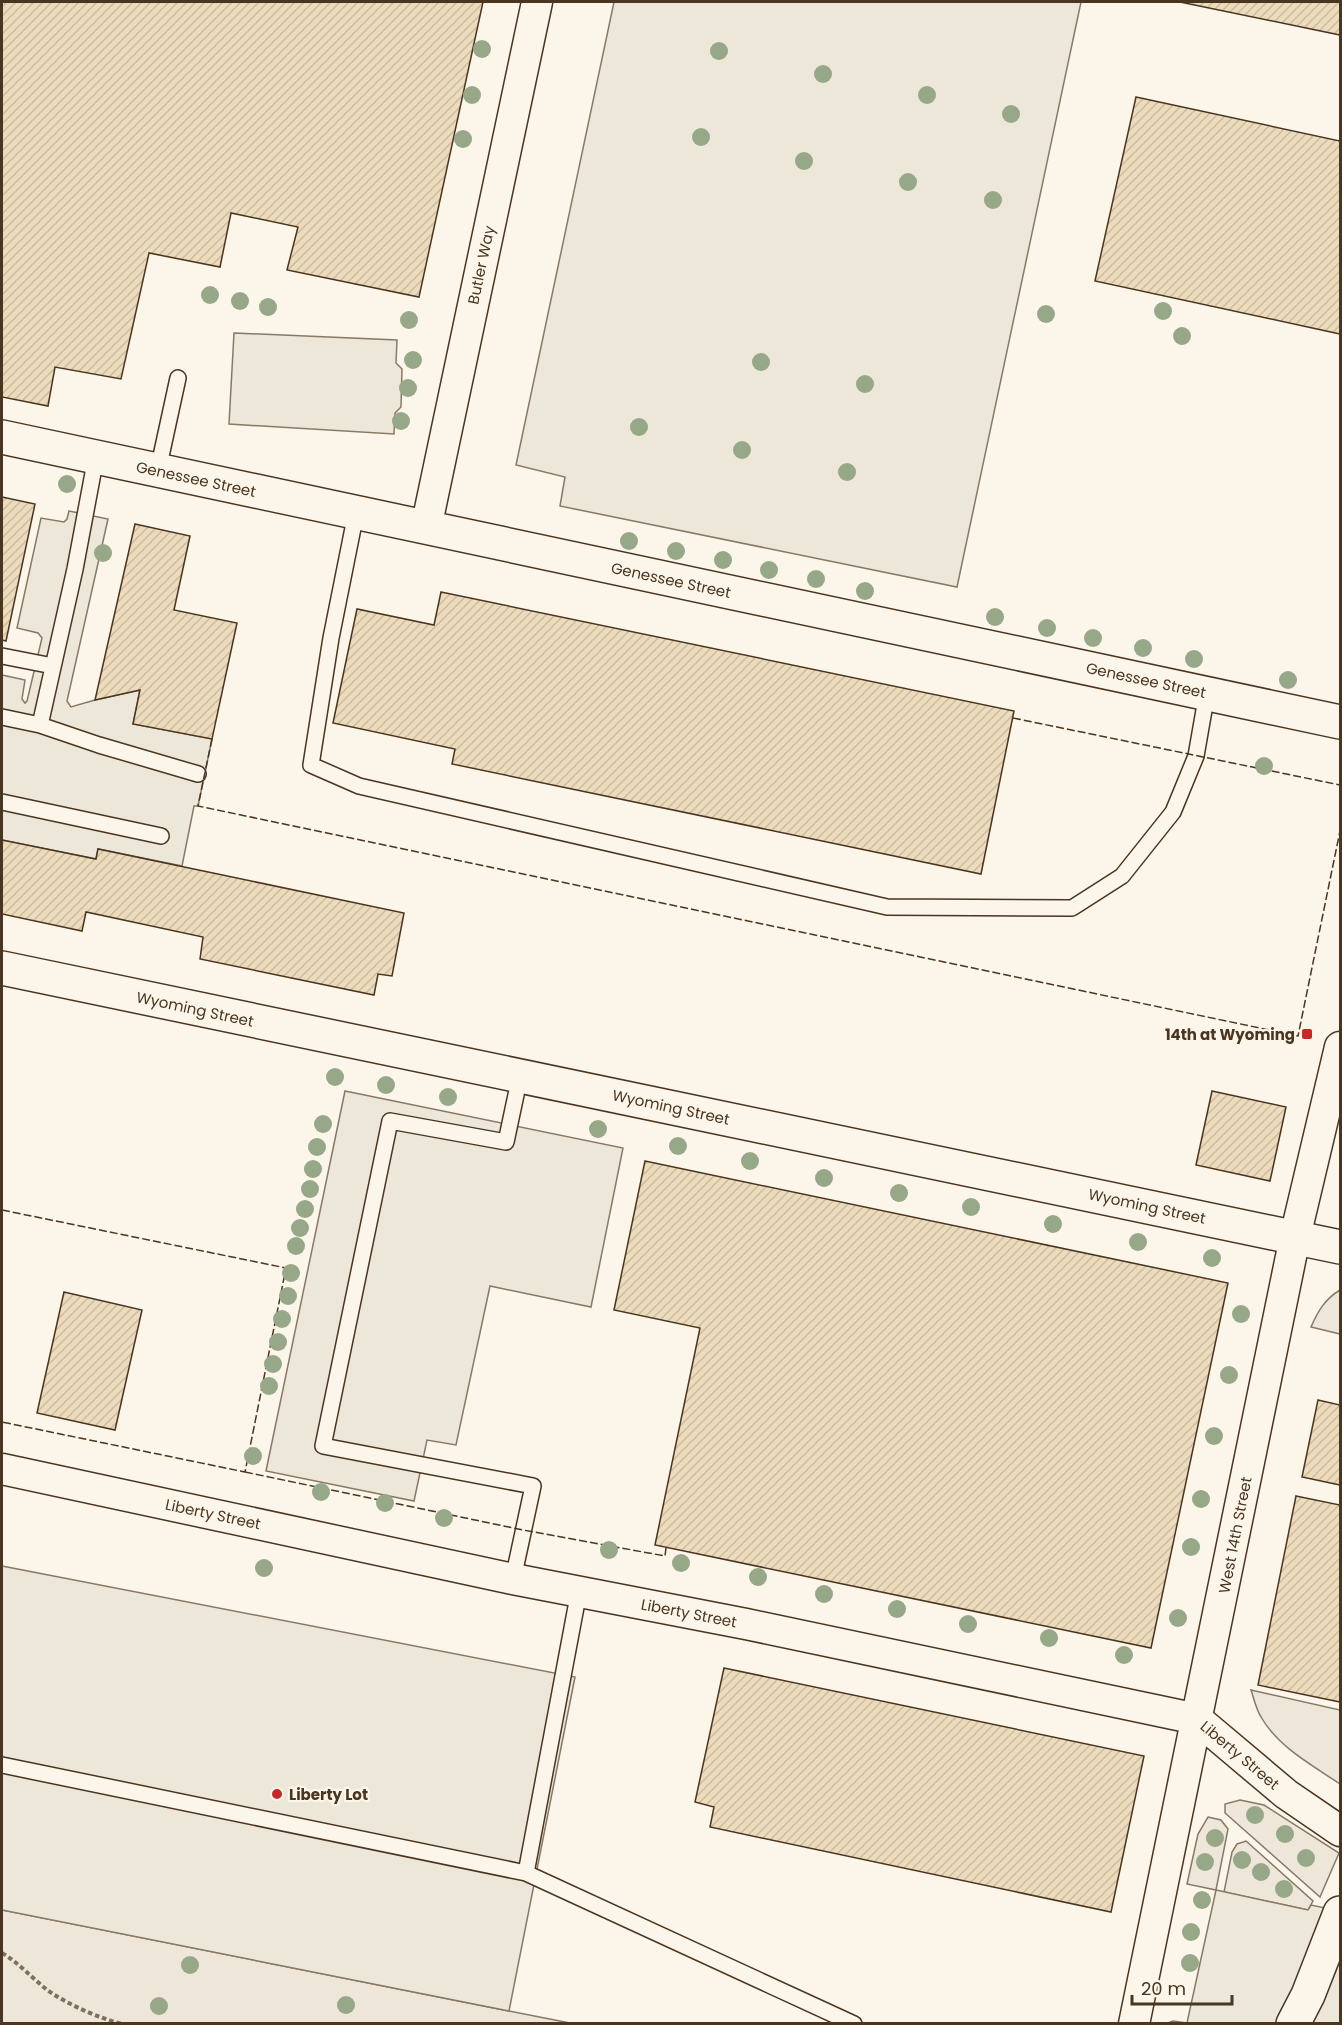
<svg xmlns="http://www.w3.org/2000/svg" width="1342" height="2025" font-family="Poppins,sans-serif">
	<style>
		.green { fill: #ede6d9; stroke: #887966; stroke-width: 1.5 }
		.parking { fill: #ede7d9; stroke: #887966; stroke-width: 1.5 }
		.building { fill: url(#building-hatch); stroke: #4a3520; stroke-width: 1.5 }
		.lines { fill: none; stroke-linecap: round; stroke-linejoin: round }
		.lane-casing { stroke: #4a3520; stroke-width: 18 }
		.street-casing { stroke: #4a3520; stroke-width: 33 }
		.secondary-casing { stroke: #4a3520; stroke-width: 36 }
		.highway-casing { stroke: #4a3520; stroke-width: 36 }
		.path { stroke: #7f6f5c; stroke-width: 4; stroke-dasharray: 4.5 3; stroke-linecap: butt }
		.lane { stroke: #fbf6e9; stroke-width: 15 }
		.street { stroke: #fbf6e9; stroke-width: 30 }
		.secondary { stroke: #fbf6e9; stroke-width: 33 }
		.highway { stroke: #fbf6e9; stroke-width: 33 }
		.fence { stroke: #4a3520; stroke-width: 1.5; stroke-dasharray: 8 3; stroke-linecap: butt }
		.tree { fill: #96a887 }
		.poi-dot { fill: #c62828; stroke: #fbf6e9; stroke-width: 2 }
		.labels { text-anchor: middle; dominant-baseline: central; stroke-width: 4.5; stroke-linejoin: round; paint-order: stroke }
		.street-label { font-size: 15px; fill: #4a3520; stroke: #fbf6e9 }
		.poi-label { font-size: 15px; font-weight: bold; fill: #4a3520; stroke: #fbf6e9; text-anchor: end }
	</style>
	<defs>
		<pattern id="building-hatch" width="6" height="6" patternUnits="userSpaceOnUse" patternTransform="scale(1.5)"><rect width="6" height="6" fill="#ecdcbc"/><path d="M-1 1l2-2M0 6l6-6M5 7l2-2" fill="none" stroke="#ccbda1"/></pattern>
	</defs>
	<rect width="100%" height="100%" fill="#fbf6e9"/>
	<path class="green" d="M1340 1290V1334L1311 1327C1318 1311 1325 1299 1340 1290Z
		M1251 1690 1340 1710V1784C1312 1765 1278 1747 1261 1717 1256 1709 1254 1699 1251 1690Z
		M1240 1800 1264 1805 1339 1853 1320 1897 1225 1813V1804Z
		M1208 1817 1221 1820 1228 1829 1216 1890 1187 1884 1198 1834Z
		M1246 1841 1313 1901 1308 1910 1224 1892 1232 1852 1237 1844Z
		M2 1910 509 2011 570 2023H2Z"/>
	<path class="parking" d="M614 2H1081L957 587 560 506 565 477 516 465Z
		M234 333 397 340 396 363 402 369 401 407 395 413 394 434 229 424Z
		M69 511 108 519 67 701 71 707 95 700 140 690 133 724 212 739 198 806H194L182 866 98 849 96 859 2 840V675L25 680 22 699 25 703 27 701 42 638 38 633 17 628 41 518 64 522 67 519Z
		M345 1091 623 1148 591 1307 490 1286 456 1445 427 1440 414 1501 266 1471Z
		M2 1566 575 1677 509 2011 2 1910Z
		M1216 1890 1308 1910 1311 1905 1340 1911V2023L1165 2024 1173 2021 1187 2023Z"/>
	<path class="building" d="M2 2H483L419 297 287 270 298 227 231 213 220 267 149 253 121 379 55 367 48 406 2 397Z
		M1180 2H1340V35Z
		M1136 97 1340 141V334L1095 281Z
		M2 497 35 504 6 641 2 640Z
		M135 524 190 536 174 610 237 623 212 739 133 724 140 690 95 700Z
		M441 592 1014 711 981 874 452 764 455 749 333 723 357 609 434 625Z
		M2 840 96 859 98 849 404 913 392 976 378 974 374 995 200 959 203 937 86 912 82 931 2 914Z
		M1212 1091 1286 1107 1270 1181 1196 1165Z
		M645 1161 1228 1283 1151 1648 655 1545 700 1328 614 1310Z
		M64 1292 142 1310 115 1430 37 1413Z
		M1318 1400 1340 1405V1485L1302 1477Z
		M1296 1496 1340 1505V1702L1258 1685Z
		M724 1668 1144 1756 1111 1912 710 1827 714 1807 695 1802Z"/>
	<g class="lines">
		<defs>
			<path id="lane" d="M158 470 178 378
				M356 513 331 638 311 765 359 786 887 907 1072 908 1122 876 1173 812 1196 756 1207 693
				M2 656 53 666
				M2 717 40 725 75 569 96 457
				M40 725 99 745 198 774
				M2 802 161 836
				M513 1579 533 1486 323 1446 390 1121 506 1142 520 1076
				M2 1765 526 1873 579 1591
				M526 1873 854 2024"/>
			<path id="street" d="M426 528 537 2
				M2 1469 513 1579 746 1624 1197 1719 1286 1794 1340 1831
				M1134 2024 1295 1237 1340 1047"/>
			<path id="secondary" d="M2 437 1340 722
				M2 968 1340 1247"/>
			<path id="highway" d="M1293 2024 1308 1995 1340 1913"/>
		</defs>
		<use href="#lane" class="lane-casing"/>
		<use href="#street" class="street-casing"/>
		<use href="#secondary" class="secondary-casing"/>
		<use href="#highway" class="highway-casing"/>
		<path class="path" d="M2 1953C21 1964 35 1982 53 1994 74 2007 99 2018 122 2024"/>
		<use href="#lane" class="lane"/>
		<use href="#street" class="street"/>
		<use href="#secondary" class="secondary"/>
		<use href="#highway" class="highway"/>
		<path class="fence" d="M1013 718 1340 785
			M212 739 198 806 1298 1036 1340 831
			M2 1210 286 1268 245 1472 2 1422
			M245 1472 523 1530 665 1556 666 1548"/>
	</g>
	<g class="tree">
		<circle cx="482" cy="49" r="9"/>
		<circle cx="719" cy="51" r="9"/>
		<circle cx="823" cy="74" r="9"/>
		<circle cx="472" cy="95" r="9"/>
		<circle cx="927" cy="95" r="9"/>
		<circle cx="1011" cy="114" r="9"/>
		<circle cx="701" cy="137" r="9"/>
		<circle cx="463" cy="139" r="9"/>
		<circle cx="804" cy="161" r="9"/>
		<circle cx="908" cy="182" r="9"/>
		<circle cx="993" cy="200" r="9"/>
		<circle cx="210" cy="295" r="9"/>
		<circle cx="240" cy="301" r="9"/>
		<circle cx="268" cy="307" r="9"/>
		<circle cx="1163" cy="311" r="9"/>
		<circle cx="1046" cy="314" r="9"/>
		<circle cx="409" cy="320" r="9"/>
		<circle cx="1182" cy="336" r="9"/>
		<circle cx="413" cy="360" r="9"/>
		<circle cx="761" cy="362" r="9"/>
		<circle cx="865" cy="384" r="9"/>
		<circle cx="408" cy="388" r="9"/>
		<circle cx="401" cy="421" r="9"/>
		<circle cx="639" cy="427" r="9"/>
		<circle cx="742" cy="450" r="9"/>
		<circle cx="847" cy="472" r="9"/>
		<circle cx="67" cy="484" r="9"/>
		<circle cx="629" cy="541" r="9"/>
		<circle cx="676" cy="551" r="9"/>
		<circle cx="103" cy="553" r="9"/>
		<circle cx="723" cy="560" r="9"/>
		<circle cx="769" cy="570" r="9"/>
		<circle cx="816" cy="579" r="9"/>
		<circle cx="865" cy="591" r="9"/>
		<circle cx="995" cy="617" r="9"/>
		<circle cx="1047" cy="628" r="9"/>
		<circle cx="1093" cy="638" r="9"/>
		<circle cx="1143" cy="648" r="9"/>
		<circle cx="1194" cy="659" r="9"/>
		<circle cx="1288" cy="680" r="9"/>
		<circle cx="1264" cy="766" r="9"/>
		<circle cx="335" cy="1077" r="9"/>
		<circle cx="386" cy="1085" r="9"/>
		<circle cx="448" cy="1097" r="9"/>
		<circle cx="323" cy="1124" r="9"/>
		<circle cx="598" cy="1129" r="9"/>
		<circle cx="678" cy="1146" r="9"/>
		<circle cx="317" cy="1147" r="9"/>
		<circle cx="750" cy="1161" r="9"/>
		<circle cx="313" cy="1169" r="9"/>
		<circle cx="824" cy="1178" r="9"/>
		<circle cx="310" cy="1189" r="9"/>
		<circle cx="899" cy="1193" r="9"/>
		<circle cx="971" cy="1207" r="9"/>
		<circle cx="305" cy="1209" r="9"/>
		<circle cx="1053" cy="1224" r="9"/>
		<circle cx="300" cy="1228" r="9"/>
		<circle cx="1138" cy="1242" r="9"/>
		<circle cx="296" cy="1246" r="9"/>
		<circle cx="1212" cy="1258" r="9"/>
		<circle cx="291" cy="1273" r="9"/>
		<circle cx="288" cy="1296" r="9"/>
		<circle cx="1241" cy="1314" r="9"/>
		<circle cx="282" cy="1319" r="9"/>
		<circle cx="278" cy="1342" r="9"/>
		<circle cx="273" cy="1364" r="9"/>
		<circle cx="1229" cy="1375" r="9"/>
		<circle cx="269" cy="1386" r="9"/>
		<circle cx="1214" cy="1436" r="9"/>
		<circle cx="253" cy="1456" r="9"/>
		<circle cx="321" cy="1492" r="9"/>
		<circle cx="1201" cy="1499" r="9"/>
		<circle cx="385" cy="1503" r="9"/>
		<circle cx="444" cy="1518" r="9"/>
		<circle cx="1191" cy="1547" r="9"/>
		<circle cx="609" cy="1550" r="9"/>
		<circle cx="681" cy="1563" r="9"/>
		<circle cx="264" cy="1568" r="9"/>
		<circle cx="758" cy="1577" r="9"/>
		<circle cx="824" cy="1594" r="9"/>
		<circle cx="897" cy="1609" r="9"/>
		<circle cx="1178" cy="1618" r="9"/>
		<circle cx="968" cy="1624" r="9"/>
		<circle cx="1049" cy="1638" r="9"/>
		<circle cx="1124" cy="1655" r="9"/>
		<circle cx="1255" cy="1815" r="9"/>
		<circle cx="1285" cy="1834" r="9"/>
		<circle cx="1215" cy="1838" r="9"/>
		<circle cx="1306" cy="1858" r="9"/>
		<circle cx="1242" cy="1860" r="9"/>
		<circle cx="1205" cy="1862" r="9"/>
		<circle cx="1261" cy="1872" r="9"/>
		<circle cx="1284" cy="1889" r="9"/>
		<circle cx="1202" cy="1900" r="9"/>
		<circle cx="1191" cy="1932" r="9"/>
		<circle cx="1190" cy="1963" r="9"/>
		<circle cx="190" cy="1965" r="9"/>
		<circle cx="346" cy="2005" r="9"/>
		<circle cx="159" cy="2006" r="9"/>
	</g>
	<g class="poi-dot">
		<rect x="1301" y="1028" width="12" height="12" rx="3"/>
		<circle cx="277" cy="1794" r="6"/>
	</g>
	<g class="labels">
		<g class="street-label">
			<text transform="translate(481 265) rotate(-78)">Butler Way</text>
			<text transform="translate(196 479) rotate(12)">Genessee Street</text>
			<text transform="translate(671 580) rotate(12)">Genessee Street</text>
			<text transform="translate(1146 680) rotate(12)">Genessee Street</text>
			<text transform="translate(195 1009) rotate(12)">Wyoming Street</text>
			<text transform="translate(671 1107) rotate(12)">Wyoming Street</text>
			<text transform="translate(1147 1206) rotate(12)">Wyoming Street</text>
			<text transform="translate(213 1514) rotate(12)">Liberty Street</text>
			<text transform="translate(1235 1535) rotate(-79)">West 14th Street</text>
			<text transform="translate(689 1613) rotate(11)">Liberty Street</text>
			<text transform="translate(1240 1755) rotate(40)">Liberty Street</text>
		</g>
		<g class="poi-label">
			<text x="1295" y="1034">14th at Wyoming</text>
			<text x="289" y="1794" text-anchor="start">Liberty Lot</text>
		</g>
	</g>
	<rect width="1342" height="2025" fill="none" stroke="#4a3520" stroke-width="6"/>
	<path d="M1132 1995v9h100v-9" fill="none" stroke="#4a3520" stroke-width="3"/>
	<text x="1141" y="1995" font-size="18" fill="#4a3520" stroke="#fbf6e9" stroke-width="4.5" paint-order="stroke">20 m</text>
</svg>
